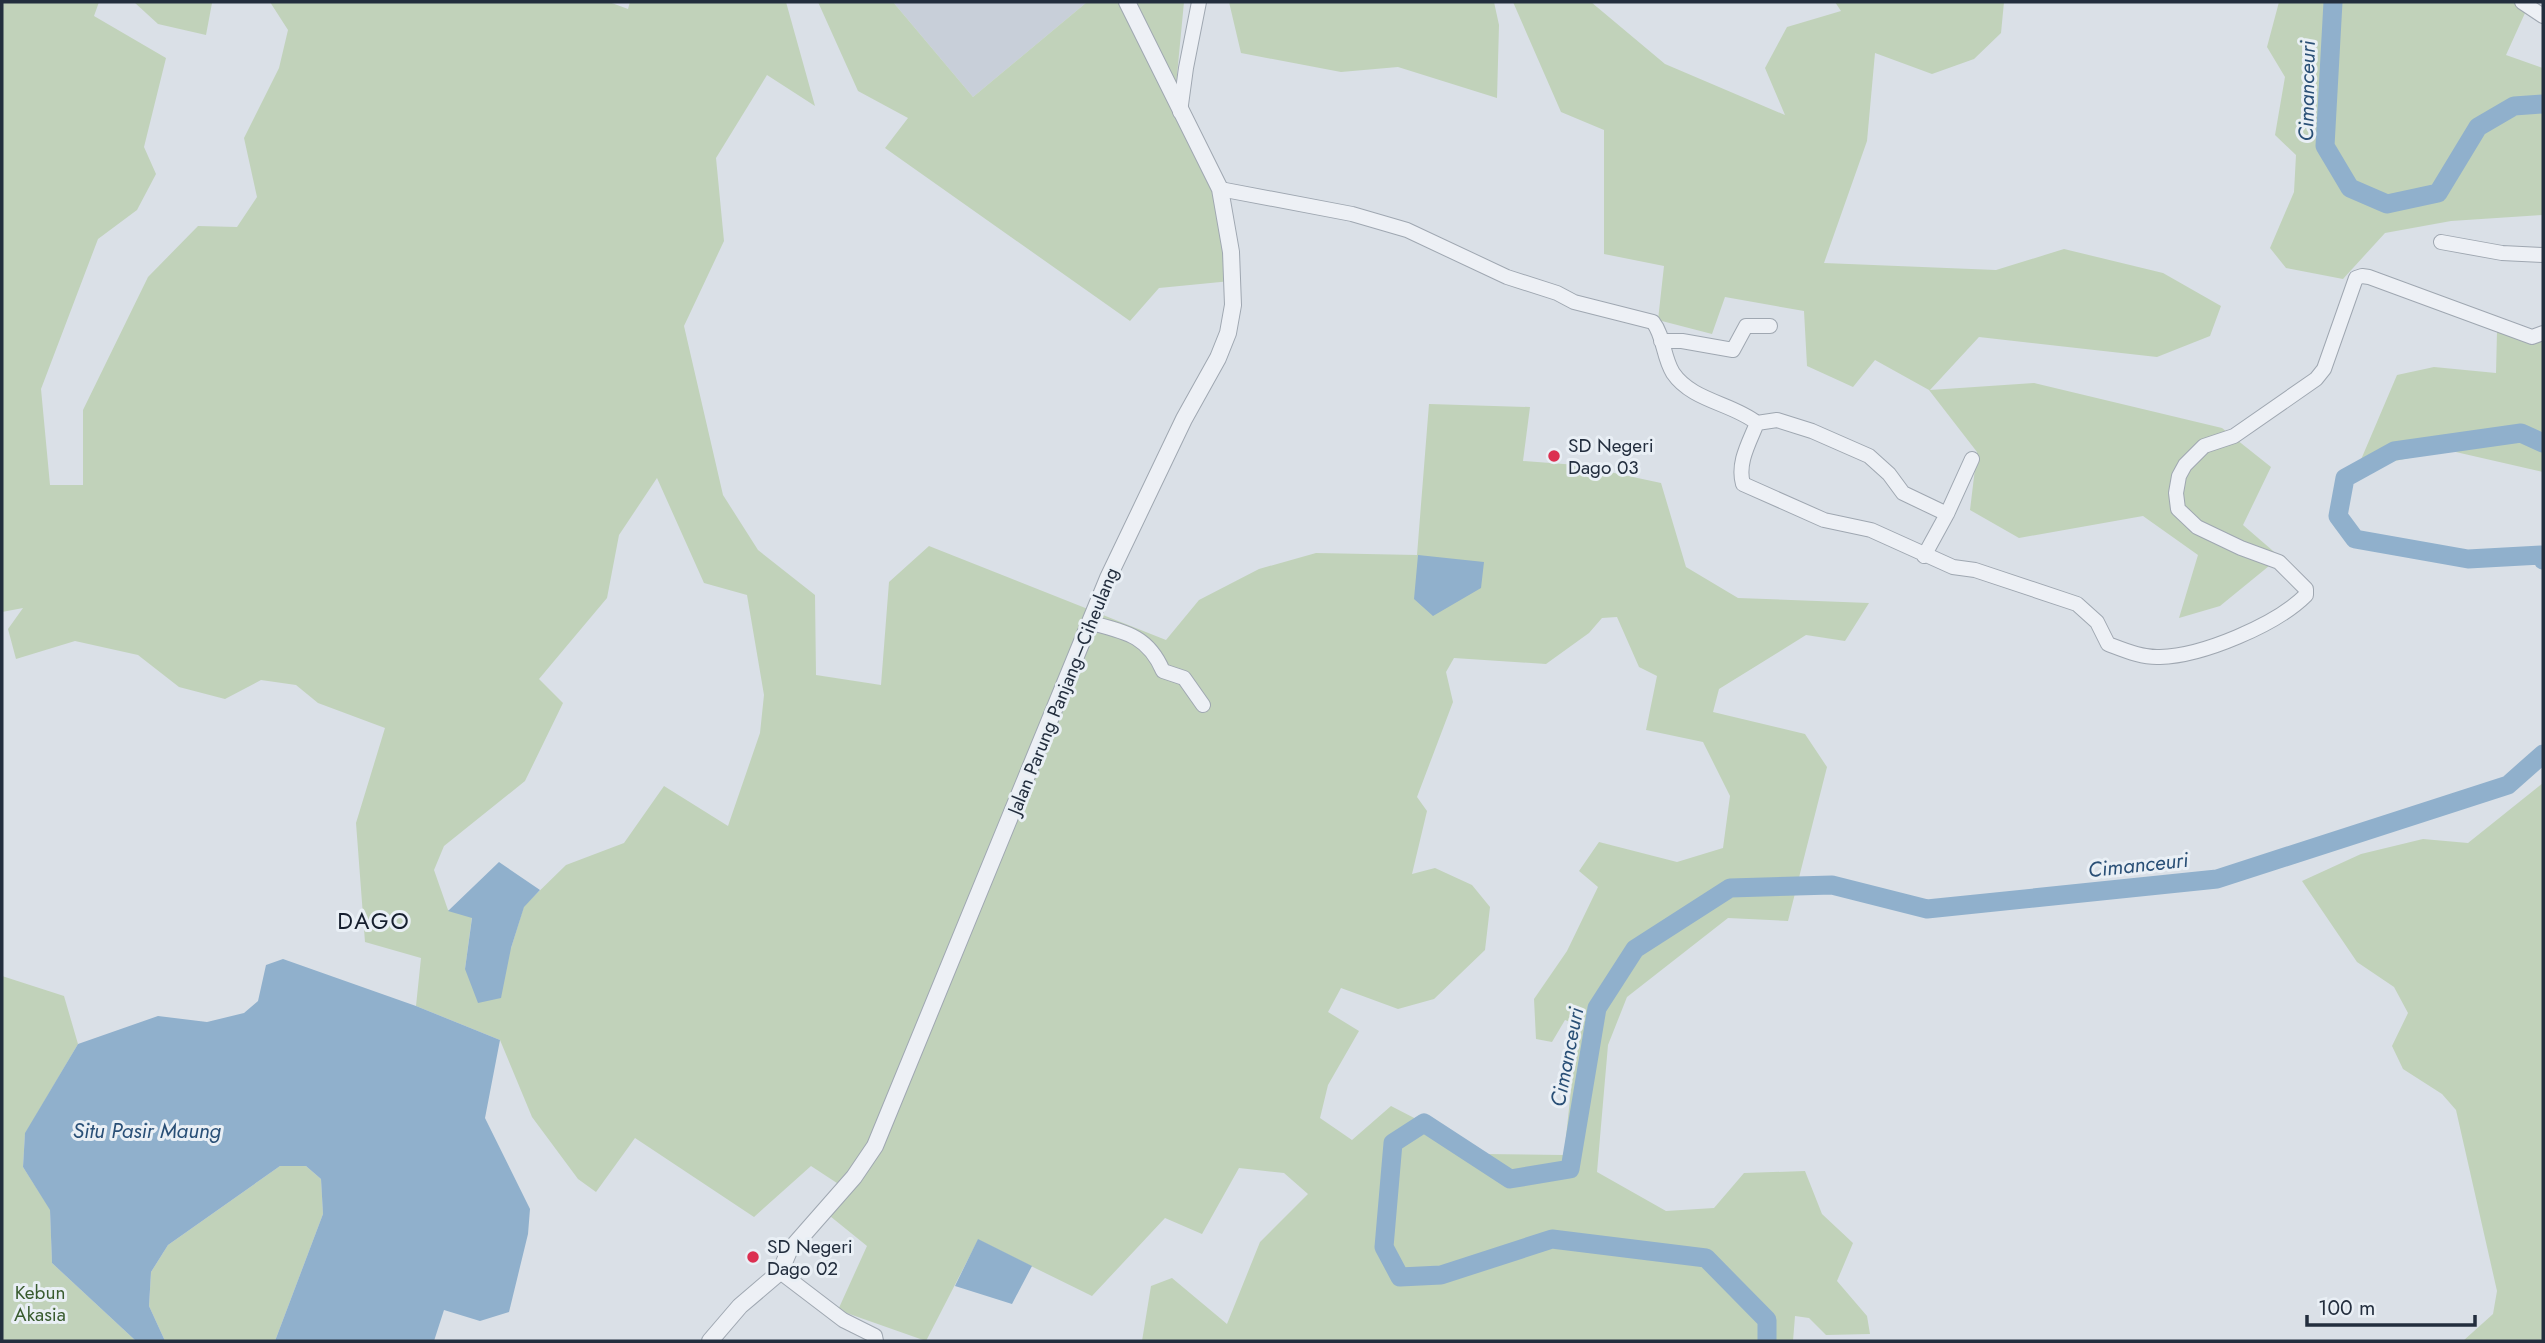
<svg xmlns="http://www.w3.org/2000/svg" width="2545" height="1343" font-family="Jost,sans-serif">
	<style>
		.built { fill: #c8cfd9 }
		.green { fill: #c1d2ba; fill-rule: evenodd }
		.water { fill: #90b0cc }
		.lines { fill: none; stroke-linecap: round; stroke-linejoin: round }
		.river { stroke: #90b0cc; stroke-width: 19 }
		.minor-casing { stroke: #9fa7b1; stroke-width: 16 }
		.tertiary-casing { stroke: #9fa7b1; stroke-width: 18 }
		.minor { stroke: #edf0f5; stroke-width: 14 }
		.tertiary { stroke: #edf0f5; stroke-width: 16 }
		.poi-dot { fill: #dc2f51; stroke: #e9eff5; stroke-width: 2.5 }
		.labels { text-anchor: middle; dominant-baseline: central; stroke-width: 6; stroke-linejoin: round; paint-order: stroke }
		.poi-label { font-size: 19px; fill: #232e3e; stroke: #e9eff5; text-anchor: start }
		.street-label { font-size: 19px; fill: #232e3e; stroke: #e9eff5 }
		.park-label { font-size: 19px; fill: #395b2f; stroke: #e9eff5 }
		.water-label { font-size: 21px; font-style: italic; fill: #294f76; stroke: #e9eff5 }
		.quarter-label { font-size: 23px; letter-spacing: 2px; fill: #161f2e; stroke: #e9eff5 }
	</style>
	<rect width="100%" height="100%" fill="#dae0e7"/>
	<path class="built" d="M893 2H1087L973 97Z"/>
	<path class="green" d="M2 2H99L94 16 166 58 144 147 156 174 137 210 98 239 41 389 50 485H83V410L148 277 198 226 237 227 257 197 244 138 279 68 288 30 270 2H609L628 9 630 2H786L815 106 767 75 716 158 724 241 684 326 723 495 758 550 815 595 816 675 881 685 889 582 929 546 1166 640 1199 600 1259 569 1316 553 1417 555 1429 404 1530 407 1523 461 1577 465 1661 483 1686 567 1738 598 1869 603 1845 641 1806 635 1719 689 1713 712 1805 734 1827 767 1788 921 1728 918 1627 997 1608 1045 1597 1172 1666 1211 1714 1208 1744 1173 1805 1171 1822 1214 1853 1243 1837 1281 1867 1316 1870 1334 1826 1335 1809 1318 1795 1316 1793 1341H1142L1151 1286 1172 1278 1227 1324 1260 1242 1308 1194 1284 1173 1239 1168 1202 1234 1165 1218 1092 1296 978 1240 926 1341 838 1310 867 1246 825 1212 843 1187 811 1166 754 1217 635 1138 596 1192 578 1179 532 1117 500 1040 416 1006 421 958 365 942 356 823 385 728 318 703 296 685 261 680 225 699 179 687 138 655 75 641 16 659 8 629 23 608 2 612ZM657 478 704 583 747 595 764 695 760 733 728 826 664 786 624 843 566 865 524 906 511 948 465 969 472 917 448 910 434 870 444 846 525 781 563 703 539 679 607 598 619 535ZM1617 617 1639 667 1657 676 1646 730 1703 742 1730 796 1723 848 1677 862 1599 842 1579 871 1598 887 1567 951 1534 999 1536 1039 1552 1042 1565 1020 1578 1025 1564 1155 1484 1154 1391 1106 1352 1140 1320 1118 1328 1085 1359 1031 1328 1012 1341 988 1398 1009 1434 999 1485 950 1490 907 1472 885 1435 868 1412 874 1427 811 1417 797 1453 702 1446 672 1454 658 1546 664 1589 633 1602 618Z
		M134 2H219L212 3 206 35 158 24Z
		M818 2H893L973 97 1087 2H1184L1175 96 1219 183 1231 281 1159 288 1130 321 885 148 908 118 858 91Z
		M1229 2H1494L1499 25 1497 98 1398 67 1341 72 1241 53Z
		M1513 2H1591L1665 64 1785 115 1765 68 1787 27 1841 11 1835 2H2004L2001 33 1974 59 1932 74 1875 53 1867 141 1824 263 1996 270 2064 249 2163 273 2221 306 2210 336 2157 357 1979 337 1930 390 2034 383 2222 428 2271 467 2243 525 2280 557 2220 606 2179 618 2198 555 2143 516 2019 538 1970 510 1977 452 1929 390 1875 360 1853 387 1807 366 1804 311 1725 297 1712 334 1658 320 1664 266 1604 254V130L1561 112Z
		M2279 2H2530L2506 55 2543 68V215L2451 221 2385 233 2343 279 2286 268 2270 248 2294 192 2296 155 2275 135 2285 77 2267 47Z
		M2497 331 2543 335V472L2447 450 2357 469 2397 375 2434 367 2496 373Z
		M2543 783V1341H2463L2493 1314 2497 1291 2456 1110 2442 1094 2403 1069 2392 1046 2408 1013 2394 987 2357 962 2302 881 2361 854 2423 839 2468 843Z
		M2 976 64 996 78 1044 25 1134 23 1167 50 1209 52 1263 136 1341H2Z
		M280 1166H306L321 1179 323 1214 275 1341H165L149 1306 151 1272 168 1245Z"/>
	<path class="water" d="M1418 555 1484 562 1481 588 1433 616 1414 599Z
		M499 862 540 890 524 907 511 948 501 998 478 1003 465 969 472 918 448 911Z
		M283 959 416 1006 500 1040 485 1118 530 1209 528 1234 509 1312 480 1321 444 1310 434 1341H275L323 1214 321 1179 306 1166H280L168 1245 151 1272 149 1306 165 1341H136L52 1263 50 1210 23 1167 25 1133 78 1044 158 1016 207 1022 244 1013 258 1001 266 965Z
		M978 1239 1032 1266 1012 1304 955 1286Z"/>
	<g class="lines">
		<path class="river" d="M2333 2 2325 146 2350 188 2387 204 2438 193 2478 127 2514 106 2543 104
			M2543 443 2521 433 2394 451 2345 478 2338 516 2355 539 2468 559 2541 555 2543 560
			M1767 1341V1320L1706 1258 1552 1239 1441 1275 1400 1277 1384 1247 1393 1143 1424 1123 1510 1179 1570 1169 1597 1008 1635 949 1730 888 1832 885 1927 909 2217 879 2508 785 2543 754"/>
		<defs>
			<path id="minor" d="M2522 2 2543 16
				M1180 112 1186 68 1199 2
				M1220 189 1352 214 1407 230 1507 277 1557 293 1574 302 1653 322C1664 336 1663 357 1673 373 1692 401 1732 403 1757 423 1749 443 1737 463 1743 484L1824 520 1871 530 1953 567 1975 570 2077 604 2097 622 2108 644C2124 650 2142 658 2160 657 2202 656 2276 625 2306 595V589L2279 562 2241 548 2197 527 2178 509 2176 493 2179 476 2185 465 2204 446 2234 436 2316 379 2324 369 2356 278 2362 276 2369 277 2532 337 2543 333
				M2441 242 2502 253 2543 255
				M1661 341H1682L1733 350 1746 326H1770
				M1757 423 1777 420 1812 431 1869 456 1889 474 1903 493 1947 514
				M1924 556 1947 514 1972 459
				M1091 623C1126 632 1148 636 1163 671L1184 678 1203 705
				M780 1272 843 1320 875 1336 876 1341"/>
			<path id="tertiary" d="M710 1341 740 1306 780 1272 789 1251 854 1177 875 1146 1108 578 1184 419 1218 358 1228 333 1233 305 1231 252 1220 189 1127 2"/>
		</defs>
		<use href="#minor" class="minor-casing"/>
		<use href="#tertiary" class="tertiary-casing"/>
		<use href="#minor" class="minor"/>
		<use href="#tertiary" class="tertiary"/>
	</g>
	<g class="poi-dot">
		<circle cx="1554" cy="456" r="7"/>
		<circle cx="753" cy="1257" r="7"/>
	</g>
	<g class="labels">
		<g class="poi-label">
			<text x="1568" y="445">SD Negeri<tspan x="1568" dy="22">Dago 03</tspan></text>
			<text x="767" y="1246">SD Negeri<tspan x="767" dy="22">Dago 02</tspan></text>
		</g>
		<g class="street-label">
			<text transform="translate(1063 691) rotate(-68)">Jalan Parung Panjang–Ciheulang</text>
		</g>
		<g class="park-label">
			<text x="40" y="1292">Kebun<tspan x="40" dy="22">Akasia</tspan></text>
		</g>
		<g class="water-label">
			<text transform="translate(2307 91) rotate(-89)">Cimanceuri</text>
			<text transform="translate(2138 865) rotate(-6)">Cimanceuri</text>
			<text transform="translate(1567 1057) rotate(-79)">Cimanceuri</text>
			<text x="147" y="1131">Situ Pasir Maung</text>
		</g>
		<g class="quarter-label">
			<text x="374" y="921">DAGO</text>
		</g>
	</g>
	<rect width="2545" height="1343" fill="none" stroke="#232e3e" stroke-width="7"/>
	<path d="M2307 1315v10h168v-10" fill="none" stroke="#232e3e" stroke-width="3.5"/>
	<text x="2318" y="1315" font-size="21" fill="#232e3e" stroke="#e9eff5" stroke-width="5" paint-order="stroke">100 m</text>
</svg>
